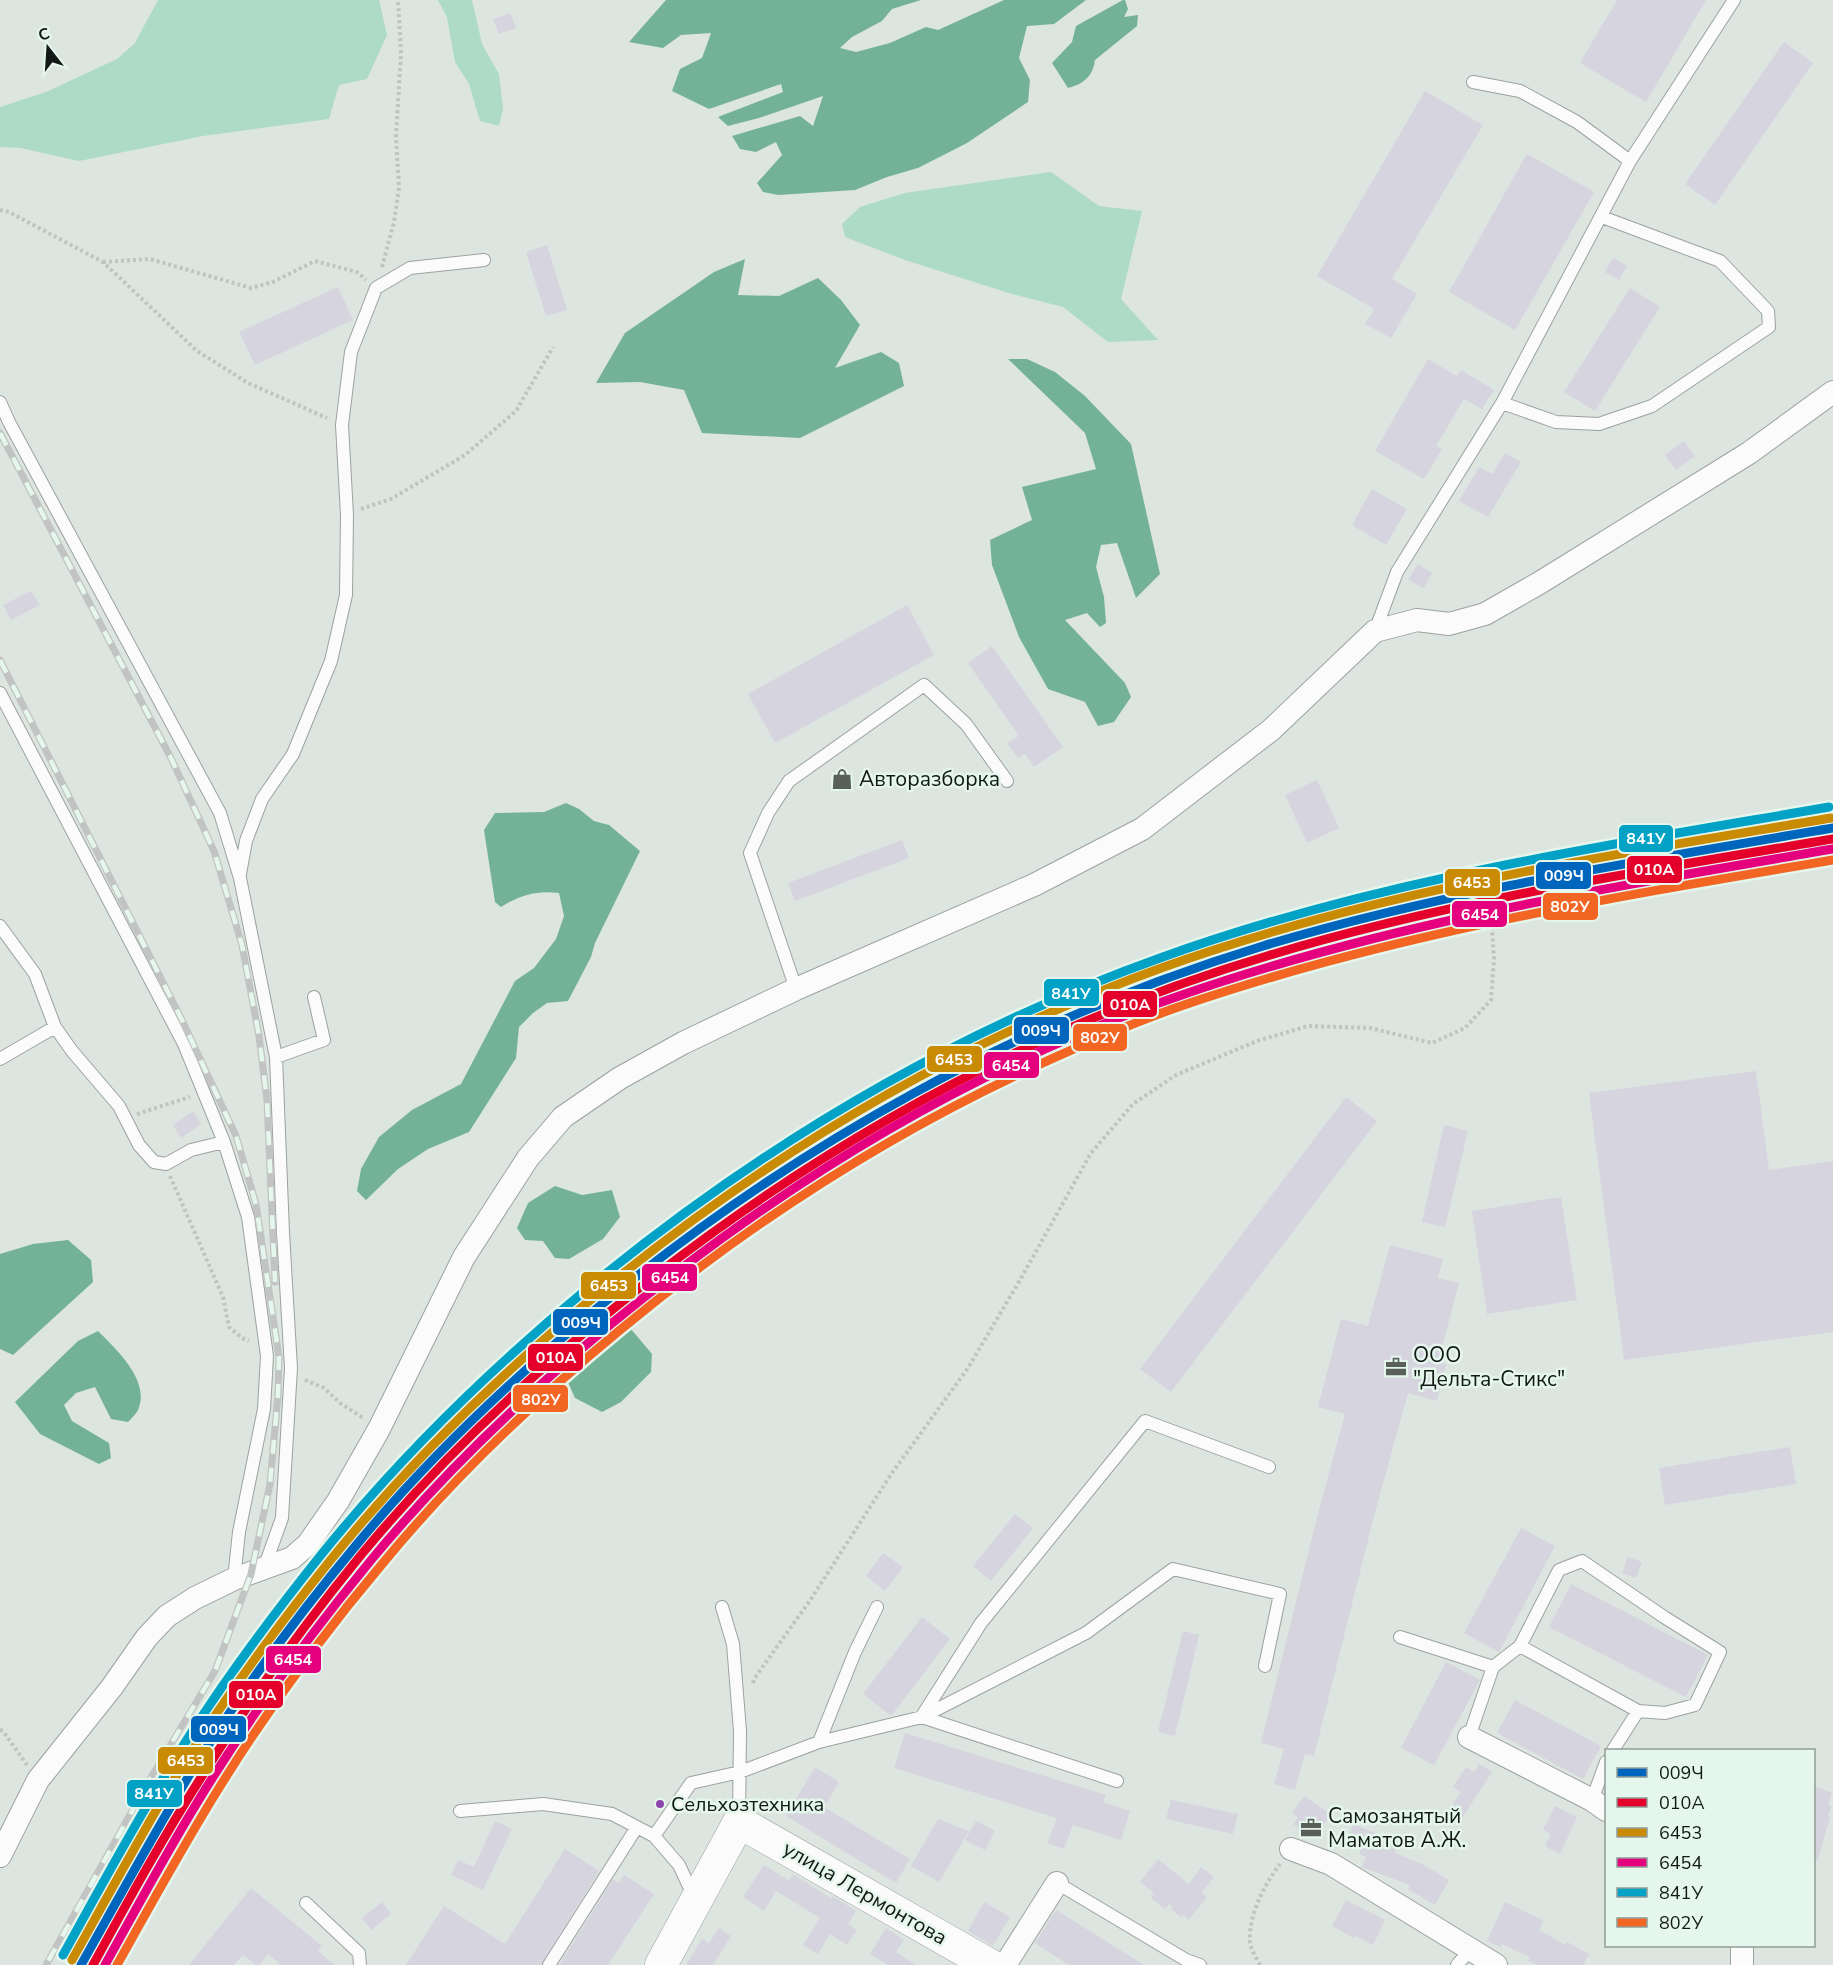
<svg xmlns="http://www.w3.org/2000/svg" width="1833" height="1965" font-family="'Nunito Sans',sans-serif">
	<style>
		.green { fill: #addbc5 }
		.water { fill: #74b298 }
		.building { fill: #d6d4df }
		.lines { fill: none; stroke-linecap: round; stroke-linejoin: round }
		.lane-casing { stroke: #9ca29f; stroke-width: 14 }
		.street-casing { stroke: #9ca29f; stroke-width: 24 }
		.secondary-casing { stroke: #9ca29f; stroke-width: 33 }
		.path { stroke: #c1c3c1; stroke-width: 4; stroke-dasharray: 3 3; stroke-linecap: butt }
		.lane { stroke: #fafbfa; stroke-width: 12 }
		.street { stroke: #fafbfa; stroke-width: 22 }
		.secondary { stroke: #fafbfa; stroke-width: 32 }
		.rail-casing { stroke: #c1c4c2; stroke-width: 7 }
		.rail { stroke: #e5f6ed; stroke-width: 4.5; stroke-dasharray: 14; stroke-linecap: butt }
		.rail-1-casing { stroke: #e5f6ed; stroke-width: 14 }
		.rail-2-casing { stroke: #e5f6ed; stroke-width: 14 }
		.rail-3-casing { stroke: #e5f6ed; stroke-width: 14 }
		.rail-4-casing { stroke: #e5f6ed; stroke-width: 14 }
		.rail-5-casing { stroke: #e5f6ed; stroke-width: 14 }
		.rail-6-casing { stroke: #e5f6ed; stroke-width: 14 }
		.rail-1 { stroke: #0065bd; stroke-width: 9 }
		.rail-2 { stroke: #e4002b; stroke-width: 9 }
		.rail-3 { stroke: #c98a04; stroke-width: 9 }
		.rail-4 { stroke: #e5007d; stroke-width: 9 }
		.rail-5 { stroke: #01a2c5; stroke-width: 9 }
		.rail-6 { stroke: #f26522; stroke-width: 9 }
		.bus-dot { fill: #8e44ad; stroke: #e5f6ed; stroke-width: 2 }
		.labels { text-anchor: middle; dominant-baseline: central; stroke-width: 5; stroke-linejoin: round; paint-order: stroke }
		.bus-label { font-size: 20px; fill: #121815; stroke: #e5f6ed; text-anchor: start }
		.poi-label { font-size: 21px; fill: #121815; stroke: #e5f6ed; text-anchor: start }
		.street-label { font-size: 21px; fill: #121815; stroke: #e5f6ed }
		.line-badge { stroke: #e5f6ed; stroke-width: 2 }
		.badge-label { font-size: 16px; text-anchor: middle; font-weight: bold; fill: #fff }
	</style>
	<rect width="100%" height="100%" fill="#dce5e0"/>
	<path class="green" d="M158 0H379L387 35 367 79 339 85 329 119 203 136 79 161 21 148 0 147V107L46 92 117 59 135 43Z
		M438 0H472L482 44 499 74 503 109 499 126 480 121 469 84 455 62 447 17Z
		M1051 172 1099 206 1142 211 1121 299 1158 340 1108 342 1063 307 1012 294 905 260 845 237 842 224 860 207 905 193Z"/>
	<path class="water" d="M666 0H921L892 9 882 21 852 37 840 48 856 52 890 43 926 27 938 30 1004 0H1086L1054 24 1027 26 1019 58 1030 80 1028 102 967 143 918 168 887 177 855 190 778 195 763 192 757 183 782 155 776 142 756 152 740 149 732 136 800 116 813 126 823 96 759 118 728 126 718 117 783 92 781 84 709 109 672 91 680 69 702 58 711 33 681 35 663 48 629 42Z
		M1123 0H1125L1128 9 1124 17 1138 15 1137 26 1095 60C1093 76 1084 84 1068 88L1052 63 1072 42 1076 26Z
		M745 259 738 295 779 296 818 278 841 300 860 325 835 368 881 352 899 363 904 386 800 438 702 433 684 390 640 382 596 383 625 333 714 272Z
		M1008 359H1027L1055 372 1085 396 1131 444 1160 574 1136 598 1117 543 1101 545 1096 567 1104 597 1106 623 1100 627 1087 613 1065 620 1125 683 1131 697 1114 722 1098 726 1085 702 1048 689 1019 637 992 565 990 540 1032 520 1022 487 1096 469 1085 433Z
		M566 803 579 809 594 821 609 825 640 851 595 943 591 957 568 1001 547 1003 533 1013 519 1027 516 1058 469 1132 428 1149 398 1169 366 1200 357 1191 361 1169 379 1137 412 1110 461 1084 515 981 534 968 556 939 564 916 559 893C537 890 520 895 501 907L495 902 484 830 495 813 544 812Z
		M555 1186 582 1195 612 1190 620 1217 603 1239 569 1259 555 1258 543 1241 525 1240 517 1228 528 1203Z
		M68 1240 91 1260 93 1282 13 1355 0 1349V1254L33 1244Z
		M625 1322 652 1354 651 1372 621 1402 602 1412 575 1398 563 1371C585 1344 592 1335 625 1322Z
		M98 1331C115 1348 149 1379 139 1407 138 1412 132 1418 128 1422L111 1419 95 1387 76 1393 64 1405 72 1421 109 1443 111 1458 99 1464 40 1434 15 1402 78 1341Z"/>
	<path class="building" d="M1617 0H1706L1646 102 1580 63Z
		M510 13 516 28 499 34 493 19Z
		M1784 42 1813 63 1715 205 1685 184Z
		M1425 91 1483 125 1392 279 1417 294 1391 338 1365 324 1374 309 1317 276Z
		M1527 154 1594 192 1515 330 1449 292Z
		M547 245 567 310 546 316 526 252Z
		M1613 258 1627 266 1619 280 1605 272Z
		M338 287 353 320 255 365 239 332Z
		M1630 288 1660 307 1595 411 1564 392Z
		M1428 359 1457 376 1461 370 1494 390 1482 409 1464 399 1436 446 1442 449 1424 479 1375 451Z
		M1684 441 1695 456 1676 470 1665 455Z
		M1505 453 1521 462 1488 517 1459 501 1479 467 1492 474Z
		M1372 489 1407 509 1386 545 1352 525Z
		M1418 564 1432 573 1424 588 1408 580Z
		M31 591 40 605 11 620 3 605Z
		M907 605 934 655 775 743 748 694Z
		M992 646 1063 747 1034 767 1025 754 1018 758 1007 743 1019 736 968 663Z
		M1317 780 1339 828 1307 843 1285 795Z
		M902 840 909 858 795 901 788 883Z
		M1756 1071 1769 1170 1833 1161V1332L1624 1360 1589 1093Z
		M1346 1097 1377 1121 1171 1392 1140 1369Z
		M193 1111 201 1124 181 1138 173 1125Z
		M1444 1125 1468 1131 1445 1227 1422 1222Z
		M1561 1197 1577 1300 1487 1314 1472 1211Z
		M1390 1245 1443 1259 1438 1278 1459 1283 1438 1362 1446 1364 1437 1401 1408 1393 1374 1516 1314 1756 1305 1754 1295 1790 1274 1784 1284 1749 1261 1743 1316 1521 1345 1414 1318 1407 1341 1319 1368 1326Z
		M1790 1447 1796 1484 1665 1505 1659 1468Z
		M1015 1514 1033 1528 991 1581 973 1566Z
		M1521 1528 1555 1546 1499 1652 1464 1633Z
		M883 1553 903 1567 885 1591 866 1576Z
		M1628 1557 1642 1562 1636 1578 1622 1573Z
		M1571 1584 1708 1655 1686 1697 1549 1627Z
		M922 1617 950 1639 891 1716 863 1694Z
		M1183 1631 1199 1635 1175 1736 1158 1732Z
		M1446 1662 1480 1680 1434 1765 1401 1748Z
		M1515 1700 1601 1746 1583 1779 1497 1733Z
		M905 1733 1106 1795 1103 1802 1130 1811 1121 1840 1073 1825 1064 1849 1047 1843 1057 1818 894 1768Z
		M1479 1764 1492 1772 1462 1818 1449 1810 1461 1792 1453 1787 1466 1767 1474 1772Z
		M815 1767 839 1782 824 1807 910 1859 896 1883 786 1816Z
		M1814 1786 1832 1793 1828 1805 1831 1806 1828 1816 1830 1817 1818 1860 1814 1859Z
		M1304 1796 1331 1814 1315 1838 1293 1824 1298 1817 1292 1813Z
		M1171 1800 1238 1814 1233 1834 1166 1819Z
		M1555 1806 1577 1817 1560 1854 1545 1846 1551 1834 1543 1830Z
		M938 1819 969 1831 939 1882 911 1866Z
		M495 1821 512 1829 483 1890 451 1875 458 1860 474 1867Z
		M976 1821 995 1831 985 1850 965 1840Z
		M1353 1824 1400 1843 1395 1853 1422 1864 1449 1880 1435 1905 1408 1889 1410 1885 1362 1867 1366 1857 1359 1854 1362 1845 1347 1840Z
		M565 1849 599 1871 541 1965H406L444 1906 505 1944Z
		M1158 1859 1189 1884 1201 1867 1214 1877 1201 1893 1207 1897 1189 1920 1183 1915 1181 1917 1171 1909 1173 1907 1169 1904 1165 1909 1151 1898 1154 1893 1140 1882Z
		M764 1865 789 1881 793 1874 832 1899 833 1896 856 1911 848 1924 857 1930 847 1945 830 1934 818 1954 803 1945 820 1918 776 1891 764 1911 743 1897Z
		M624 1875 654 1894 608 1965H559L613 1879 619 1883Z
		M251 1888 322 1946 318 1951 335 1965H281L268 1954 260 1965H256L243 1955 234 1965H189Z
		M1346 1900 1385 1920 1373 1945 1355 1936 1354 1938 1332 1926Z
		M382 1902 391 1914 371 1930 362 1918Z
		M984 1902 1010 1917 993 1946 968 1931Z
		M1505 1902 1544 1921 1539 1930 1566 1945 1567 1942 1589 1954 1583 1965H1538L1528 1961 1530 1957 1502 1944 1501 1947 1487 1941Z
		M1056 1910 1144 1965H1069L1035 1943Z
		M719 1928 731 1936 713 1965H686L702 1939 709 1943Z
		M886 1928 904 1940 896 1952 916 1965H888L870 1954Z"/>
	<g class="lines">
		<defs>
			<path id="lane" d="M1473 82 1520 91 1577 122 1630 161
				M0 402 9 422 220 813 240 878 276 1057 283 1233 291 1368 282 1518 264 1568
				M1502 403 1556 422 1599 424 1652 406 1769 327 1768 311 1720 261 1602 217
				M1375 631 1397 572 1502 403 1630 161 1734 0
				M0 693 184 1044 224 1142 248 1217 267 1356 264 1409 239 1532 234 1579
				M240 874 246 841 262 799 293 754 331 661 346 595 347 515 342 425 351 352 376 288 410 268 484 260
				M0 926 35 974 55 1027 72 1051 119 1106 139 1145 154 1162 166 1164 191 1150 224 1142
				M796 989 750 853 768 813 789 781 924 685 966 724 1007 781
				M276 1057 324 1040 314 997
				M0 1059 55 1027
				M722 1607 733 1644 740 1731 739 1822
				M1400 1637 1493 1667 1469 1737
				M1493 1667 1520 1646 1638 1711 1665 1713 1695 1705 1720 1652 1664 1617 1582 1561 1559 1570 1520 1646
				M922 1716 981 1623 1145 1421 1269 1467
				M922 1717 1117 1781
				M819 1742 855 1652 877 1607
				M1613 1750 1638 1711
				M1592 1800 1606 1762
				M460 1811 543 1804 612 1814 654 1836
				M1057 1883 1186 1960 1200 1965
				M694 1897 679 1865 654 1836 691 1783 740 1772 819 1742 922 1717 1086 1633 1173 1569 1280 1594 1265 1666
				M306 1903 359 1953 360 1965
				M549 1965 637 1827
				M1457 1965 1470 1950"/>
			<path id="street" d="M1469 1737 1592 1800 1606 1810
				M1291 1849 1331 1864 1496 1965
				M0 1856 38 1780 112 1687 147 1637 167 1616 195 1598 234 1579 292 1558 308 1544 338 1501 379 1429 464 1257 528 1158 563 1117 620 1078 683 1043 796 989 1034 885 1142 829 1271 730 1375 631 1417 620 1449 624 1485 614 1541 582 1749 453 1833 392
				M1742 1946V1965
				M1005 1965 1057 1883"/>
			<path id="secondary" d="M661 1965 739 1822 990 1965"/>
		</defs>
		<use href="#lane" class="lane-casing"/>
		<use href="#street" class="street-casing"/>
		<use href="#secondary" class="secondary-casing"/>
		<path class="path" d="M0 210 9 212 103 262 197 351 248 383 327 418
			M103 262 150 259 251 288 273 282 315 261 357 272 366 280
			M382 267 394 222 399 188 396 137 401 53 398 0
			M361 509 391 499 465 455 516 411 553 347
			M137 1114 190 1097
			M170 1176 223 1297 229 1327 242 1338 249 1341
			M305 1380 324 1388 340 1403 363 1418
			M753 1683 754 1679 811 1599 892 1473 968 1368 1020 1280 1091 1153 1133 1104 1176 1075 1257 1041 1308 1026 1370 1028 1432 1043 1465 1028 1491 1000 1494 959 1491 914 1516 902 1833 855
			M0 1730 3 1731 27 1765
			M1260 1965C1257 1959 1251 1950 1250 1943 1248 1916 1264 1885 1280 1864"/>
		<use href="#lane" class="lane"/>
		<use href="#street" class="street"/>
		<use href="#secondary" class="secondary"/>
		<defs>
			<path id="rail" d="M0 433 171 758 214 851 242 945 259 1036 267 1100 275 1282
				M0 660 182 1020 236 1136 256 1204 279 1357 278 1395 270 1484 251 1574 215 1671 150 1779 46 1965
				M141 1890 189 1811
				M121 1965 244 1722"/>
		</defs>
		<use href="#rail" class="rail-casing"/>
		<use href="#rail" class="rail"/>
		<defs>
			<path id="rail-1" d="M81 1965C117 1901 152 1837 190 1774 240 1693 297 1616 358 1543 431 1455 513 1378 601 1305 797 1144 1020 1020 1263 946 1449 890 1642 861 1833 828"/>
			<path id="rail-2" d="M93 1965C128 1901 163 1837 202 1776 250 1699 304 1625 361 1555 433 1468 514 1390 602 1318 799 1156 1022 1029 1267 956 1452 900 1644 871 1833 839"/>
			<path id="rail-3" d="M72 1960C108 1896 143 1831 181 1768 226 1696 276 1628 329 1562 408 1464 497 1377 594 1297 764 1157 956 1042 1164 967 1379 890 1607 856 1831 818"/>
			<path id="rail-4" d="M105 1965C140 1902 174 1838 213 1777 261 1701 315 1628 372 1559 444 1472 524 1396 611 1324 780 1185 971 1067 1179 996 1391 922 1613 887 1833 849"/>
			<path id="rail-5" d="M63 1955C99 1890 134 1825 173 1762 217 1690 268 1621 321 1555 400 1457 489 1370 587 1289 758 1148 951 1033 1160 958 1375 880 1605 846 1829 807"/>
			<path id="rail-6" d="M117 1965C150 1906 183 1846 219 1788 268 1709 323 1634 383 1563 454 1477 534 1401 620 1330 747 1225 886 1135 1036 1066 1084 1044 1134 1022 1184 1005 1395 933 1614 897 1833 860"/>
		</defs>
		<use href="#rail-1" class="rail-1-casing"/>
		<use href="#rail-2" class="rail-2-casing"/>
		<use href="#rail-3" class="rail-3-casing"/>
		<use href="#rail-4" class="rail-4-casing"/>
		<use href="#rail-5" class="rail-5-casing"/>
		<use href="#rail-6" class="rail-6-casing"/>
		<use href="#rail-1" class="rail-1"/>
		<use href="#rail-2" class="rail-2"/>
		<use href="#rail-3" class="rail-3"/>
		<use href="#rail-4" class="rail-4"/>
		<use href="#rail-5" class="rail-5"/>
		<use href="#rail-6" class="rail-6"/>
	</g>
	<defs>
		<symbol id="shop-bare" viewBox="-9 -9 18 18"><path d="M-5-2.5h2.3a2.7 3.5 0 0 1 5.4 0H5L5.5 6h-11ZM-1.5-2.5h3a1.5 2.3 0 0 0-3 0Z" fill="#59605c" stroke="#e5f6ed" stroke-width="2.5" paint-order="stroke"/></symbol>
		<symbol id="office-bare" viewBox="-9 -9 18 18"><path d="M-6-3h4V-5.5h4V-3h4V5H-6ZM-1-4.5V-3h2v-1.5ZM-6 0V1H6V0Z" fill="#59605c" stroke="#e5f6ed" stroke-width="2.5" paint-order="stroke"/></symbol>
	</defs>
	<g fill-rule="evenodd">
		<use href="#shop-bare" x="827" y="764" width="30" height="30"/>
		<use href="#office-bare" x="1381" y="1352" width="30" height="30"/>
		<use href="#office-bare" x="1296" y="1813" width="30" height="30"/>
	</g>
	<circle class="bus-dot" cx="660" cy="1804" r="5"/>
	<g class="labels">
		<g class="bus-label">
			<text x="671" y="1804">Сельхозтехника</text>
		</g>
		<g class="poi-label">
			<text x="859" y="779">Авторазборка</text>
			<text x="1413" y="1355">ООО<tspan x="1413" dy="24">"Дельта-Стикс"</tspan></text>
			<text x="1328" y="1816">Самозанятый<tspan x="1328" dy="24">Маматов А.Ж.</tspan></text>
		</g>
		<g class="street-label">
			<text transform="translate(865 1893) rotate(30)">улица Лермонтова</text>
		</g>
	</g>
	<g class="line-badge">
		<rect x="1618" y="824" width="56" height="29" rx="6" fill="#01a2c5"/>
		<rect x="1626" y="855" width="57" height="29" rx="6" fill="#e4002b"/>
		<rect x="1535" y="861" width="57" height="29" rx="6" fill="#0065bd"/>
		<rect x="1444" y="868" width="57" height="29" rx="6" fill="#c98a04"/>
		<rect x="1542" y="892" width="57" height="29" rx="6" fill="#f26522"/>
		<rect x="1451" y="900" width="57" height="28" rx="6" fill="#e5007d"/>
		<rect x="1043" y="978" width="57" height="29" rx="6" fill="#01a2c5"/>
		<rect x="1102" y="990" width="56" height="28" rx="6" fill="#e4002b"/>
		<rect x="1013" y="1016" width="57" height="29" rx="6" fill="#0065bd"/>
		<rect x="1072" y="1023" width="56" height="29" rx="6" fill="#f26522"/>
		<rect x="926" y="1045" width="57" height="28" rx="6" fill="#c98a04"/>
		<rect x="983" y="1051" width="57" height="28" rx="6" fill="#e5007d"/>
		<rect x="641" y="1263" width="57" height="29" rx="6" fill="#e5007d"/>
		<rect x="580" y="1271" width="57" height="29" rx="6" fill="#c98a04"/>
		<rect x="552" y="1308" width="57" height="28" rx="6" fill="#0065bd"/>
		<rect x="527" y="1343" width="57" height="29" rx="6" fill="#e4002b"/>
		<rect x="512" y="1384" width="57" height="29" rx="6" fill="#f26522"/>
		<rect x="265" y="1645" width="57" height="29" rx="6" fill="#e5007d"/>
		<rect x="228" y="1680" width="56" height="29" rx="6" fill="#e4002b"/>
		<rect x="190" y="1715" width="57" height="28" rx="6" fill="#0065bd"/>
		<rect x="157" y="1746" width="57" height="29" rx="6" fill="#c98a04"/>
		<rect x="126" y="1779" width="57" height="29" rx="6" fill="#01a2c5"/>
	</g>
	<g class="badge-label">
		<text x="1646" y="844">841У</text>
		<text x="1654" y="875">010А</text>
		<text x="1564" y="881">009Ч</text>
		<text x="1472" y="888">6453</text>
		<text x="1570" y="912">802У</text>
		<text x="1480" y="920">6454</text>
		<text x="1071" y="999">841У</text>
		<text x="1130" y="1010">010А</text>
		<text x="1041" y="1036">009Ч</text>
		<text x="1100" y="1043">802У</text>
		<text x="954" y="1065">6453</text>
		<text x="1011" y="1071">6454</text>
		<text x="670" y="1283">6454</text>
		<text x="609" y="1291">6453</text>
		<text x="581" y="1328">009Ч</text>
		<text x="556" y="1363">010А</text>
		<text x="541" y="1405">802У</text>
		<text x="293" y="1665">6454</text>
		<text x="256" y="1700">010А</text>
		<text x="219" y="1735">009Ч</text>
		<text x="186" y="1766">6453</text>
		<text x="154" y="1799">841У</text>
	</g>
	<rect x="1605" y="1749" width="210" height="198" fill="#e5f6ed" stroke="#919d97" stroke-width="1.5"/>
	<rect x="1617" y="1768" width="30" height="9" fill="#0065bd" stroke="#919d97" stroke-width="1.5"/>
	<text x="1659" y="1779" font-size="18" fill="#121815">009Ч</text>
	<rect x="1617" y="1798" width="30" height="9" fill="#e4002b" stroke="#919d97" stroke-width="1.5"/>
	<text x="1659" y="1809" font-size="18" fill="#121815">010А</text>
	<rect x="1617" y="1828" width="30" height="9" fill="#c98a04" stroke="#919d97" stroke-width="1.5"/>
	<text x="1659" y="1839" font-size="18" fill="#121815">6453</text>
	<rect x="1617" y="1858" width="30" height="9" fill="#e5007d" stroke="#919d97" stroke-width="1.5"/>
	<text x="1659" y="1869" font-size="18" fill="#121815">6454</text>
	<rect x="1617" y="1888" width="30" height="9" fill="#01a2c5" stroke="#919d97" stroke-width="1.5"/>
	<text x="1659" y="1899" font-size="18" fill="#121815">841У</text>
	<rect x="1617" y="1918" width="30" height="9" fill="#f26522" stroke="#919d97" stroke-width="1.5"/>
	<text x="1659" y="1929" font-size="18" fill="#121815">802У</text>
	<g transform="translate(48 48) rotate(343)" stroke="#e5f6ed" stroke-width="4.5" paint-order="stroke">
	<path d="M0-4.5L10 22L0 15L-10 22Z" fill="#121815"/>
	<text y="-9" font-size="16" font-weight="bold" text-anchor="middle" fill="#121815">С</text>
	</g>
</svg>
